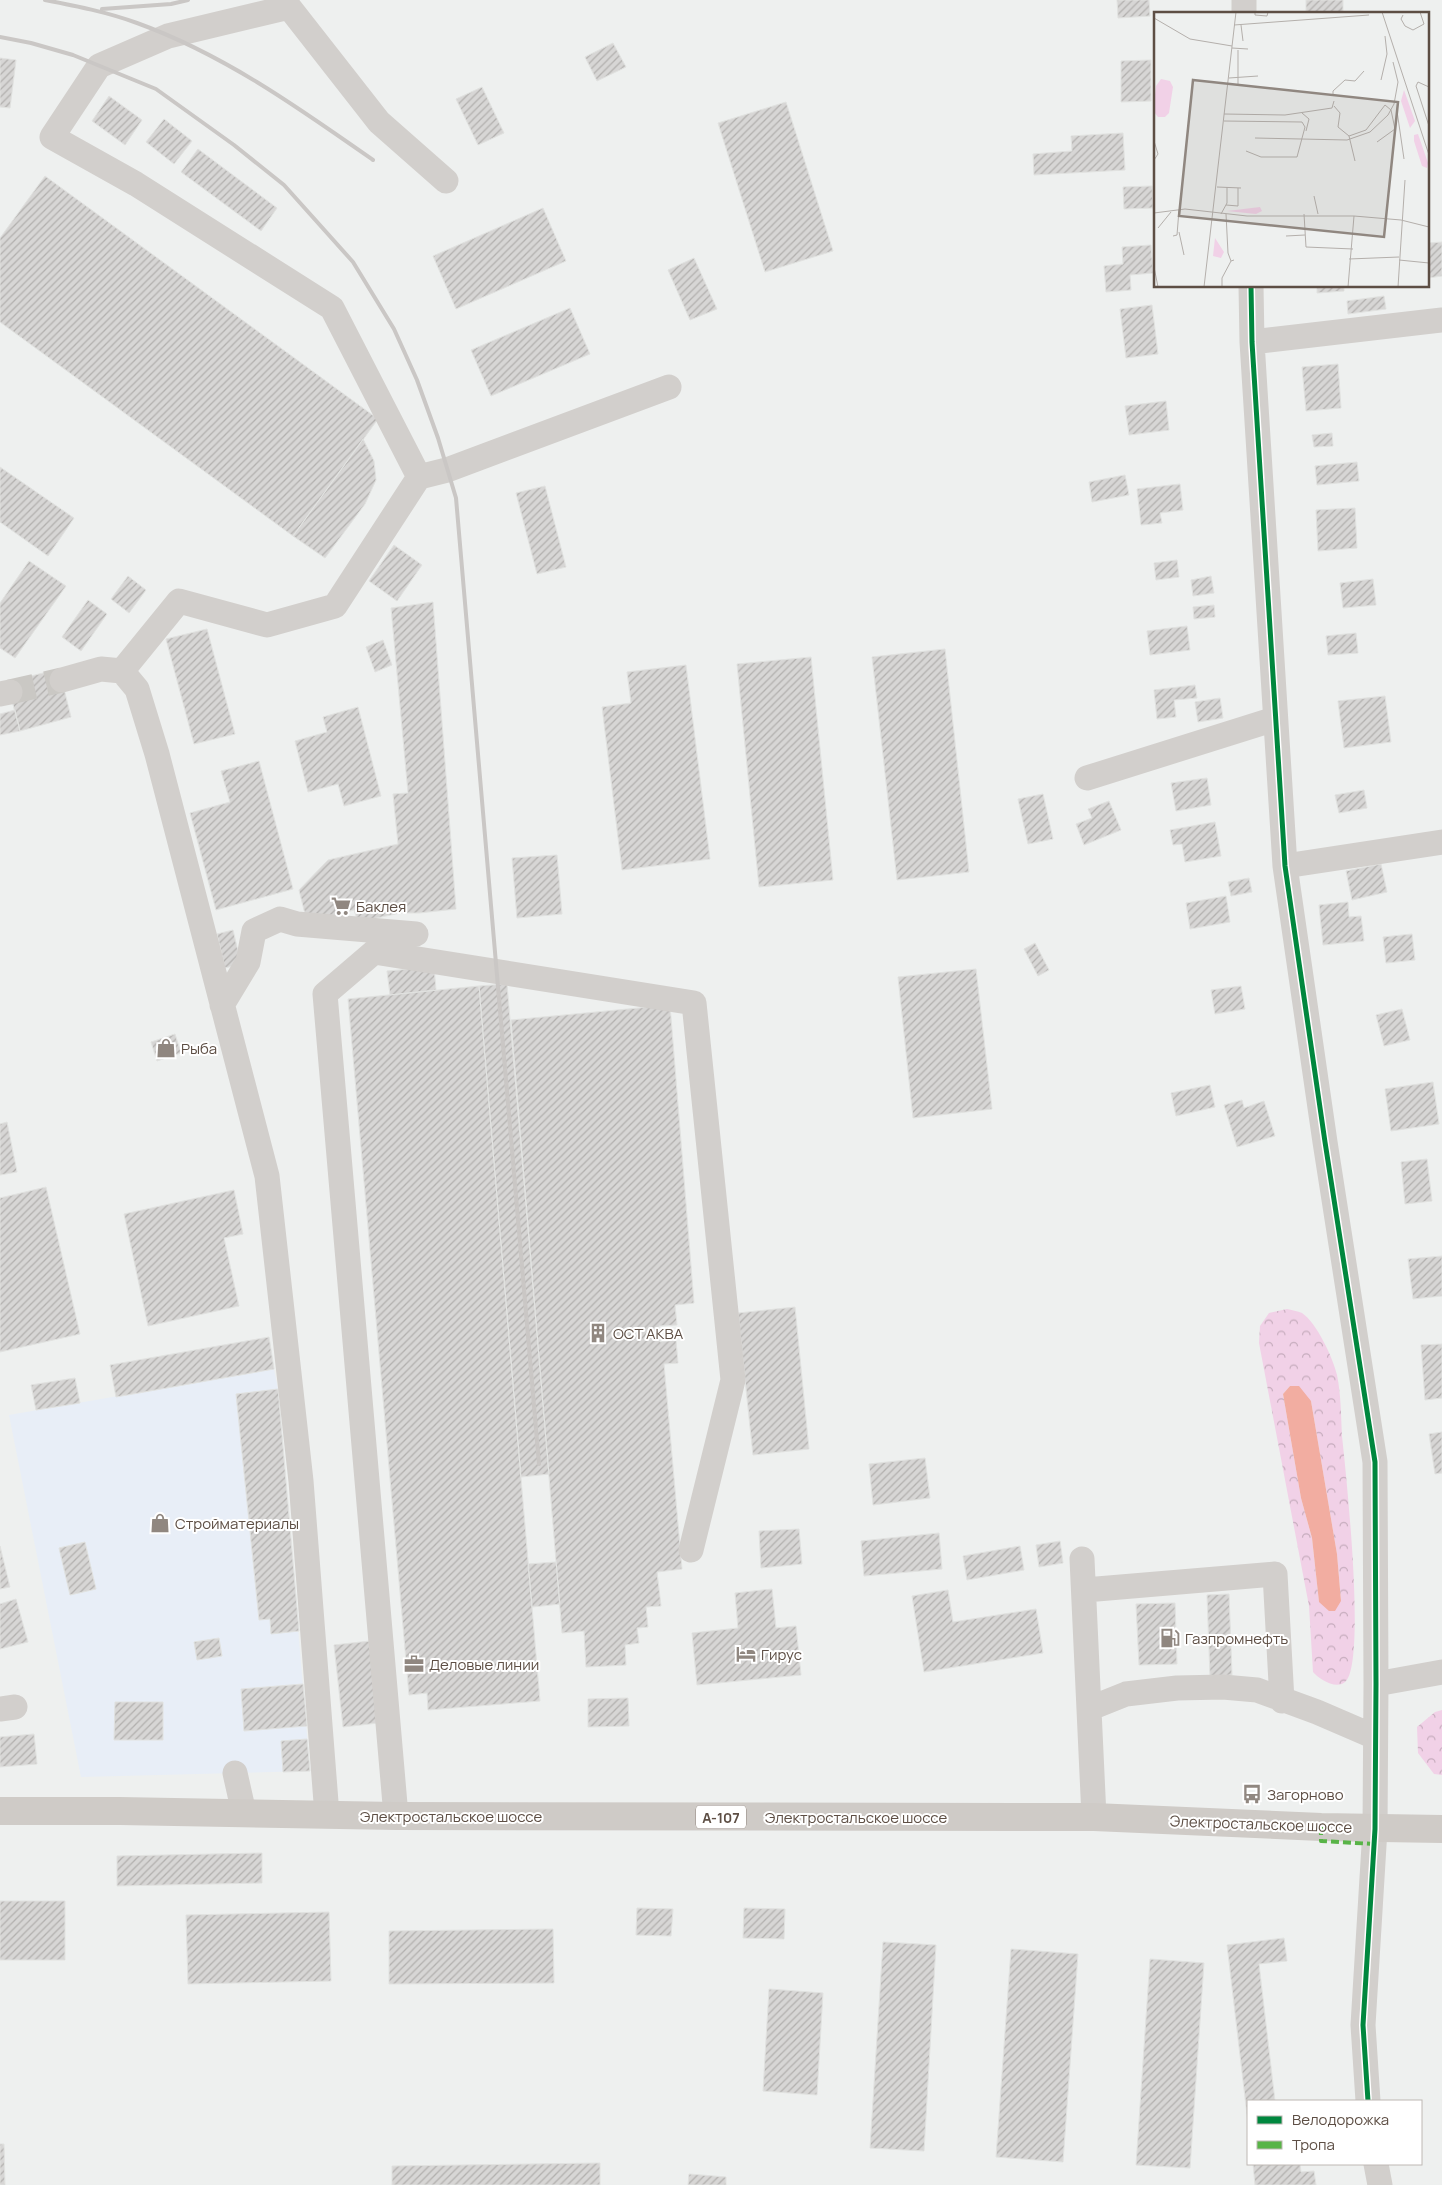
<svg xmlns="http://www.w3.org/2000/svg" width="1442" height="2185" font-family="Manrope,sans-serif">
	<style>
		.commercial { fill: #e8eef7 }
		.forest { fill: url(#forest-crowns); fill-rule: evenodd }
		.water { fill: #f2ada1 }
		.building { fill: url(#building-hatch); stroke: #e1e2e0 }
		.lines { fill: none; stroke-linecap: round; stroke-linejoin: round }
		.minor-tunnel { stroke: #cac8c4; stroke-width: 25; stroke-dasharray: 25 12; stroke-linecap: butt }
		.minor { stroke: #d2cfcc; stroke-width: 25 }
		.major { stroke: #cfcbc7; stroke-width: 28 }
		.rail { stroke: #cac7c5; stroke-width: 4 }
		.quiet { stroke: #58b447; stroke-width: 4; stroke-dasharray: 8 4; stroke-linecap: butt }
		.cycleway-casing { stroke: #fff; stroke-width: 8 }
		.cycleway { stroke: #00873e; stroke-width: 5 }
		.labels { text-anchor: middle; dominant-baseline: central; stroke-width: 4; stroke-linejoin: round; paint-order: stroke }
		.shield { fill: #fff; stroke: #8e837c; stroke-width: 1 }
		.shield-label { font-size: 14px; font-weight: bold; fill: #5d4e44 }
		.poi-label { font-size: 15px; fill: #5d4e44; stroke: #fff; text-anchor: start }
		.street-label { font-size: 15px; fill: #5d4e44; stroke: #fff }
		.inset-road { fill: none; stroke: #b4afab; stroke-width: 1 }
		.view { fill: #908780; fill-opacity: 0.15; stroke: #908780; stroke-width: 2.5 }
		.inset-edge { fill: none; stroke: #5d4e44; stroke-width: 2.5 }
	</style>
	<defs>
		<pattern id="forest-crowns" width="20" height="18" patternUnits="userSpaceOnUse" patternTransform="scale(1.25)"><rect width="20" height="18" fill="#f1d1e7"/><path d="M2 6a3 3 0 1 1 6 0M12 15a3 3 0 1 1 6 0" fill="none" stroke="#c6acbd"/></pattern>
		<pattern id="building-hatch" width="6" height="6" patternUnits="userSpaceOnUse" patternTransform="scale(1.25)"><rect width="6" height="6" fill="#d7d6d5"/><path d="M-1 1l2-2M0 6l6-6M5 7l2-2" fill="none" stroke="#b2b0ae"/></pattern>
	</defs>
	<rect width="100%" height="100%" fill="#eef0ef"/>
	<path class="commercial" d="M274 1369 278 1389 310 1771 81 1777 9 1415Z"/>
	<path class="forest" d="M1287 1309C1291 1310 1298 1311 1302 1313 1317 1323 1333 1358 1337 1375 1341 1394 1341 1416 1342 1436 1346 1473 1366 1659 1346 1681 1337 1691 1319 1679 1313 1672L1309 1606 1259 1343 1260 1326 1269 1313ZM1290 1386 1311 1401 1337 1554 1341 1601 1319 1602 1312 1538 1301 1498 1283 1394Z
		M1442 1710V1775L1434 1774 1418 1753 1417 1727 1435 1712Z"/>
	<path class="water" d="M1290 1386H1299L1311 1401 1337 1554 1341 1601 1335 1611H1329L1319 1602 1312 1538 1301 1498 1283 1394Z"/>
	<path class="building" d="M1117 0H1149L1150 16 1118 18Z
		M1306 0H1343V14H1306Z
		M613 43 626 67 597 81 585 57Z
		M0 58 16 60 10 108 0 107Z
		M1151 60V101L1121 102V61Z
		M482 87 504 133 478 145 456 99Z
		M109 96 142 120 125 145 92 121Z
		M786 102 833 251 765 272 718 123Z
		M164 119 192 141 174 164 146 142Z
		M1123 133 1125 170 1034 175 1033 154 1072 151 1071 136Z
		M198 149 277 208 261 231 181 172Z
		M45 176 378 419 293 536 0 322V238Z
		M1152 186 1153 208 1124 209 1123 187Z
		M543 208 566 261 456 309 433 256Z
		M1442 242V276L1428 278V243Z
		M1151 245 1153 273 1130 275 1131 290 1106 292 1104 266 1123 264 1122 247Z
		M694 258 717 309 690 320 668 270Z
		M1317 286H1344V291L1317 293Z
		M1384 296 1386 309 1348 314 1347 301Z
		M1152 305 1158 354 1126 358 1120 309Z
		M570 308 590 354 491 396 471 350Z
		M1338 364 1341 408 1306 411 1302 367Z
		M1166 401 1169 430 1129 435 1125 406Z
		M1332 433 1333 446 1314 447 1312 435Z
		M363 439 374 461 376 480 365 504 325 558 293 536Z
		M1357 462 1359 481 1317 485 1315 466Z
		M0 467 74 518 48 556 0 522Z
		M1125 475 1129 495 1092 502 1089 482Z
		M1180 484 1183 510 1160 513 1162 523 1141 525 1137 489Z
		M545 486 566 567 537 574 516 493Z
		M1355 508 1357 548 1318 551 1316 510Z
		M394 545 422 565 397 601 369 581Z
		M1177 560 1179 577 1156 580 1154 563Z
		M29 561 66 586 15 658 0 648V603Z
		M128 576 146 590 129 613 111 599Z
		M1211 576 1214 593 1193 596 1191 580Z
		M1373 579 1376 605 1343 608 1340 583Z
		M88 600 107 614 81 651 62 637Z
		M433 602 456 909 419 913H400L358 922 354 910 307 922 299 890 328 860 398 844 393 794 408 793 391 608Z
		M1214 605 1215 617 1194 619 1193 607Z
		M1187 626 1190 650 1150 655 1147 631Z
		M207 629 235 734 194 744 166 639Z
		M1356 633 1358 653 1328 655 1326 636Z
		M383 640 392 665 375 672 366 647Z
		M945 649 969 872 897 880 872 657Z
		M811 657 833 880 759 887 737 664Z
		M686 665 710 859 622 870 602 707 631 703 627 672Z
		M59 669 71 717 20 731 7 682Z
		M1195 685 1197 698 1174 700 1176 717 1157 719 1154 690Z
		M1385 696 1391 742 1344 748 1338 701Z
		M1220 698 1223 718 1198 722 1195 702Z
		M358 707 381 796 344 806 338 784 308 792 295 741 327 732 323 717Z
		M15 710 20 731 0 735V714Z
		M259 761 293 889 216 910 190 813 230 802 221 771Z
		M1207 778 1211 805 1176 811 1171 783Z
		M1364 790 1367 808 1339 813 1335 795Z
		M1043 794 1053 839 1028 844 1018 799Z
		M1109 801 1121 830 1084 845 1076 824 1092 818 1088 809Z
		M1215 822 1221 856 1185 862 1182 844 1173 845 1170 830Z
		M557 855 562 914 517 918 512 858Z
		M1381 864 1387 892 1352 900 1346 871Z
		M1249 878 1252 892 1231 896 1228 882Z
		M1226 896 1230 922 1190 929 1186 903Z
		M1348 902 1349 917 1361 916 1364 941 1323 945 1319 905Z
		M233 930 241 964 225 968 217 934Z
		M1412 934 1415 960 1386 963 1383 937Z
		M1035 943 1049 970 1038 976 1024 949Z
		M434 967 436 990 390 995 387 971Z
		M976 969 992 1109 913 1118 898 977Z
		M507 984 549 1474 521 1477 479 986Z
		M479 986 540 1701 428 1710 427 1693 409 1695 348 999Z
		M1241 986 1245 1009 1215 1014 1211 990Z
		M670 1005 694 1303 675 1305 677 1325 659 1326 660 1342 676 1340 678 1363 664 1364 682 1569 657 1572 661 1606 646 1607 648 1627 637 1628 639 1643 625 1645 626 1665 586 1667 584 1631 562 1633 511 1020Z
		M1402 1009 1410 1040 1384 1046 1376 1015Z
		M175 1034 181 1053 157 1061 151 1042Z
		M1433 1082 1439 1124 1391 1131 1385 1089Z
		M1210 1085 1215 1107 1176 1116 1171 1093Z
		M1242 1100 1244 1108 1264 1101 1275 1136 1237 1147 1224 1105Z
		M7 1122 17 1172 0 1175V1124Z
		M1427 1159 1432 1201 1405 1204 1401 1162Z
		M46 1187 80 1334 0 1352V1198Z
		M234 1190 243 1234 224 1238 239 1306 148 1326 124 1214Z
		M1442 1256V1296L1413 1299 1408 1259Z
		M795 1307 809 1449 753 1455 738 1313Z
		M269 1337 274 1369 116 1397 110 1365Z
		M1442 1344V1398L1425 1400 1421 1345Z
		M75 1378 80 1403 36 1410 31 1385Z
		M278 1389 299 1631 271 1634 270 1619 259 1620 236 1394Z
		M1442 1432V1473L1435 1474 1429 1434Z
		M925 1458 930 1498 873 1505 869 1464Z
		M799 1529 802 1564 761 1568 759 1531Z
		M939 1533 942 1569 864 1576 861 1541Z
		M1060 1541 1063 1563 1039 1567 1036 1545Z
		M85 1542 96 1589 70 1595 59 1548Z
		M0 1546 10 1587 0 1589Z
		M1020 1546 1024 1570 967 1580 963 1556Z
		M556 1562 560 1604 532 1607 528 1564Z
		M772 1589 776 1628 796 1626 801 1675 697 1685 692 1633 738 1628 735 1593Z
		M948 1590 953 1622 1036 1609 1043 1653 924 1672 912 1596Z
		M1229 1594 1232 1675 1210 1676 1207 1595Z
		M16 1599 28 1642 0 1649V1604Z
		M1175 1603 1177 1664 1139 1665 1136 1604Z
		M219 1638 222 1656 197 1660 194 1642Z
		M370 1641 378 1723 343 1727 334 1645Z
		M303 1684 307 1726 244 1731 241 1689Z
		M628 1698 629 1726 588 1727V1699Z
		M115 1702H163V1740H114Z
		M34 1734 37 1764 0 1767V1737Z
		M307 1739 310 1771 283 1772 281 1741Z
		M262 1853V1883L117 1886V1856Z
		M0 1901H65V1960H0Z
		M637 1908 673 1909 671 1936 636 1935Z
		M744 1908 785 1909 784 1939 743 1938Z
		M329 1912 331 1981 188 1984 186 1915Z
		M553 1929 554 1983 389 1984V1931Z
		M1284 1938 1287 1961 1259 1964 1275 2101H1248V2123L1227 1945Z
		M883 1942 936 1945 924 2151 870 2148Z
		M1011 1949 1078 1954 1063 2162 996 2157Z
		M1150 1959 1204 1963 1190 2168 1136 2165Z
		M769 1989 823 1993 817 2095 763 2091Z
		M0 2144H4L5 2185H0Z
		M600 2163V2185H392V2166Z
		M1253 2164H1300L1301 2172 1314 2171 1316 2185H1255Z
		M689 2174 726 2177V2185H688Z"/>
	<g class="lines">
		<path class="minor-tunnel" d="M10 692 62 680"/>
		<path class="minor" d="M1244 0V14
			M1251 286 1252 342 1285 866 1325 1142 1375 1462 1376 1684 1375 1829 1363 2025 1368 2101
			M1252 342 1442 320
			M419 477 447 470 669 387
			M122 671 179 601 267 625 335 606 419 477 332 308 136 184 52 137 99 66 168 36 289 7 379 122 446 181
			M62 680 101 669 122 671 137 689 157 754 267 1176 301 1481 327 1815
			M0 694 10 692
			M1087 778 1275 719
			M1285 866 1442 842
			M222 1005 248 962 254 931 280 919 297 924 416 934
			M1082 1559 1094 1817
			M1085 1590 1275 1574 1282 1701
			M1376 1684 1442 1672
			M1091 1708 1126 1694 1177 1688 1223 1687 1257 1690 1317 1712 1375 1737
			M0 1709 15 1707
			M235 1773 244 1813
			M396 1816 325 994 374 952 694 1003 733 1380 691 1550
			M1376 2164 1380 2185"/>
		<path class="major" d="M0 1811H120L396 1816 1094 1817 1321 1827 1442 1829"/>
		<path class="rail" d="M45 0C76 6 107 12 137 23 223 54 299 108 373 160
			M102 9 171 4 188 0
			M0 37 31 43 73 55 156 89 234 145 284 185 353 262 394 329 417 380 438 438 456 498 539 1464"/>
		<path class="quiet" d="M1321 1827V1841L1374 1844"/>
		<defs>
			<path id="cycleway" d="M1251 286 1252 342 1285 866 1325 1142 1375 1462 1376 1684 1375 1829 1363 2025 1368 2101"/>
		</defs>
		<use href="#cycleway" class="cycleway-casing"/>
		<use href="#cycleway" class="cycleway"/>
	</g>
	<defs>
		<symbol id="supermarket-bare" viewBox="-9 -9 18 18"><path d="M-6-5.5h2.5l.6 2H6L4.5 2H-2.5L-4.4-4H-6ZM-1.5 3.2a1.3 1.3 0 1 0 .1 0ZM3 3.2a1.3 1.3 0 1 0 .1 0Z" fill="#908780" stroke="#fff" stroke-width="2.5" paint-order="stroke"/></symbol>
		<symbol id="shop-bare" viewBox="-9 -9 18 18"><path d="M-5-2.5h2.3a2.7 3.5 0 0 1 5.4 0H5L5.5 6h-11ZM-1.5-2.5h3a1.5 2.3 0 0 0-3 0Z" fill="#908780" stroke="#fff" stroke-width="2.5" paint-order="stroke"/></symbol>
		<symbol id="building-bare" viewBox="-9 -9 18 18"><path d="M-4-6H4V6H1V3H-1V6H-4ZM-2.5-4.3h1.7v1.8h-1.7ZM.8-4.3h1.7v1.8H.8ZM-2.5-1h1.7V.8h-1.7ZM.8-1h1.7V.8H.8Z" fill="#908780" stroke="#fff" stroke-width="2.5" paint-order="stroke"/></symbol>
		<symbol id="fuel-bare" viewBox="-9 -9 18 18"><path d="M-5.5-6h7V0h2V4h1.3V-2.5L3-4.5l.8-.8L6-3V5H2.5V1h-1V6h-7ZM-4.2-4.7v3.2H.2V-4.7Z" fill="#908780" stroke="#fff" stroke-width="2.5" paint-order="stroke"/></symbol>
		<symbol id="hotel-bare" viewBox="-9 -9 18 18"><path d="M-6-4.5h1.5V1H6V5H4.5V3h-9V5H-6ZM-4 0a1.8 1.8 0 1 1 3.6 0ZM.5 0V-2.5h3Q6-2.5 6 0Z" fill="#908780" stroke="#fff" stroke-width="2.5" paint-order="stroke"/></symbol>
		<symbol id="office-bare" viewBox="-9 -9 18 18"><path d="M-6-3h4V-5.5h4V-3h4V5H-6ZM-1-4.5V-3h2v-1.5ZM-6 0V1H6V0Z" fill="#908780" stroke="#fff" stroke-width="2.5" paint-order="stroke"/></symbol>
		<symbol id="bus-bare" viewBox="-9 -9 18 18"><path d="M-5-6H5V4H4V6H2V4H-2V6H-4V4H-5ZM-3.5-4V0h7V-4ZM-3.5 1.2v1.5H-2V1.2ZM2 1.2v1.5H3.5V1.2Z" fill="#908780" stroke="#fff" stroke-width="2.5" paint-order="stroke"/></symbol>
	</defs>
	<g fill-rule="evenodd">
		<use href="#supermarket-bare" x="327" y="892" width="28" height="28"/>
		<use href="#shop-bare" x="152" y="1034" width="28" height="28"/>
		<use href="#building-bare" x="584" y="1319" width="28" height="28"/>
		<use href="#shop-bare" x="146" y="1509" width="28" height="28"/>
		<use href="#fuel-bare" x="1156" y="1624" width="28" height="28"/>
		<use href="#hotel-bare" x="732" y="1640" width="28" height="28"/>
		<use href="#office-bare" x="400" y="1650" width="28" height="28"/>
		<use href="#bus-bare" x="1238" y="1780" width="28" height="28"/>
	</g>
	<g class="labels">
		<rect class="shield" x="696" y="1805.5" width="50" height="23" rx="4"/>
		<g class="shield-label">
			<text x="721" y="1817">А-107</text>
		</g>
		<g class="poi-label">
			<text x="356" y="906">Баклея</text>
			<text x="181" y="1048">Рыба</text>
			<text x="613" y="1333">ОСТ АКВА</text>
			<text x="175" y="1523">Стройматериалы</text>
			<text x="1185" y="1638">Газпромнефть</text>
			<text x="761" y="1654">Гирус</text>
			<text x="429" y="1664">Деловые линии</text>
			<text x="1267" y="1794">Загорново</text>
		</g>
		<g class="street-label">
			<text x="451" y="1816">Электростальское шоссе</text>
			<text x="856" y="1817">Электростальское шоссе</text>
			<text transform="translate(1261 1824) rotate(2)">Электростальское шоссе</text>
		</g>
	</g>
	<g transform="translate(1154 12)">
		<rect width="275" height="275" fill="#eef0ef"/>
		<path d="M250 78 261 109 256 116 247 89ZM264 122 274 151 273 156 268 154 260 129V123ZM106 195 108 199 102 202 73 199ZM61 226 70 240 67 246 59 244Z" fill="#f1d1e7"/>
		<path d="M7 67 16 69 19 75 15 101 11 105H4L0 100V91L2 74Z" fill="#f1d1e7"/>
		<path class="inset-road" d="M101 0V3L113 4 114 0M228 0 275 143M249 3 247 7 251 14 259 18 270 12 266 0M0 6 36 27 78 34M80 13 215 3M87 13 89 29M78 36 94 37M75 66 104 64M227 68 233 42 231 24M84 74V38M275 75 264 70 262 74 275 114M179 84V79L191 68 201 69 210 59M180 94 186 101 184 115 195 124 212 118 231 93 237 98 241 117 223 130M243 99 250 147M148 101 155 107 152 119M70 102 131 103 178 96 180 89M70 109 148 110 151 115 143 145H107L92 139M195 124 201 149M101 126 193 128 216 120 234 103 240 92 244 70 239 50M0 129 4 142 0 148M63 175 87 176M160 184 164 202M72 193 84 194V176M0 201 31 197 93 204H200L247 208 275 215M67 202 73 191V175M72 202 74 241 77 249 80 248M150 202 152 235 199 237M4 216 17 200M25 220 30 243M19 224 23 223 25 198M132 224 151 223M195 247 245 245M245 248 275 251M0 255 4 275M50 275 82 0M68 275V266L77 249M194 275 200 204M244 275 251 168"/>
		<path class="view" d="M39 68 244 90 230 225 25 204Z"/>
		<rect width="275" height="275" class="inset-edge"/>
	</g>
	<rect x="1247" y="2100" width="175" height="65" fill="#ffffff" stroke="#beb8b4"/>
	<rect x="1257" y="2116" width="25" height="8" fill="#00873e" stroke="#beb8b4"/>
	<text x="1292" y="2125" font-size="15" fill="#5d4e44">Велодорожка</text>
	<rect x="1257" y="2141" width="25" height="8" fill="#58b447" stroke="#beb8b4"/>
	<text x="1292" y="2150" font-size="15" fill="#5d4e44">Тропа</text>
</svg>
